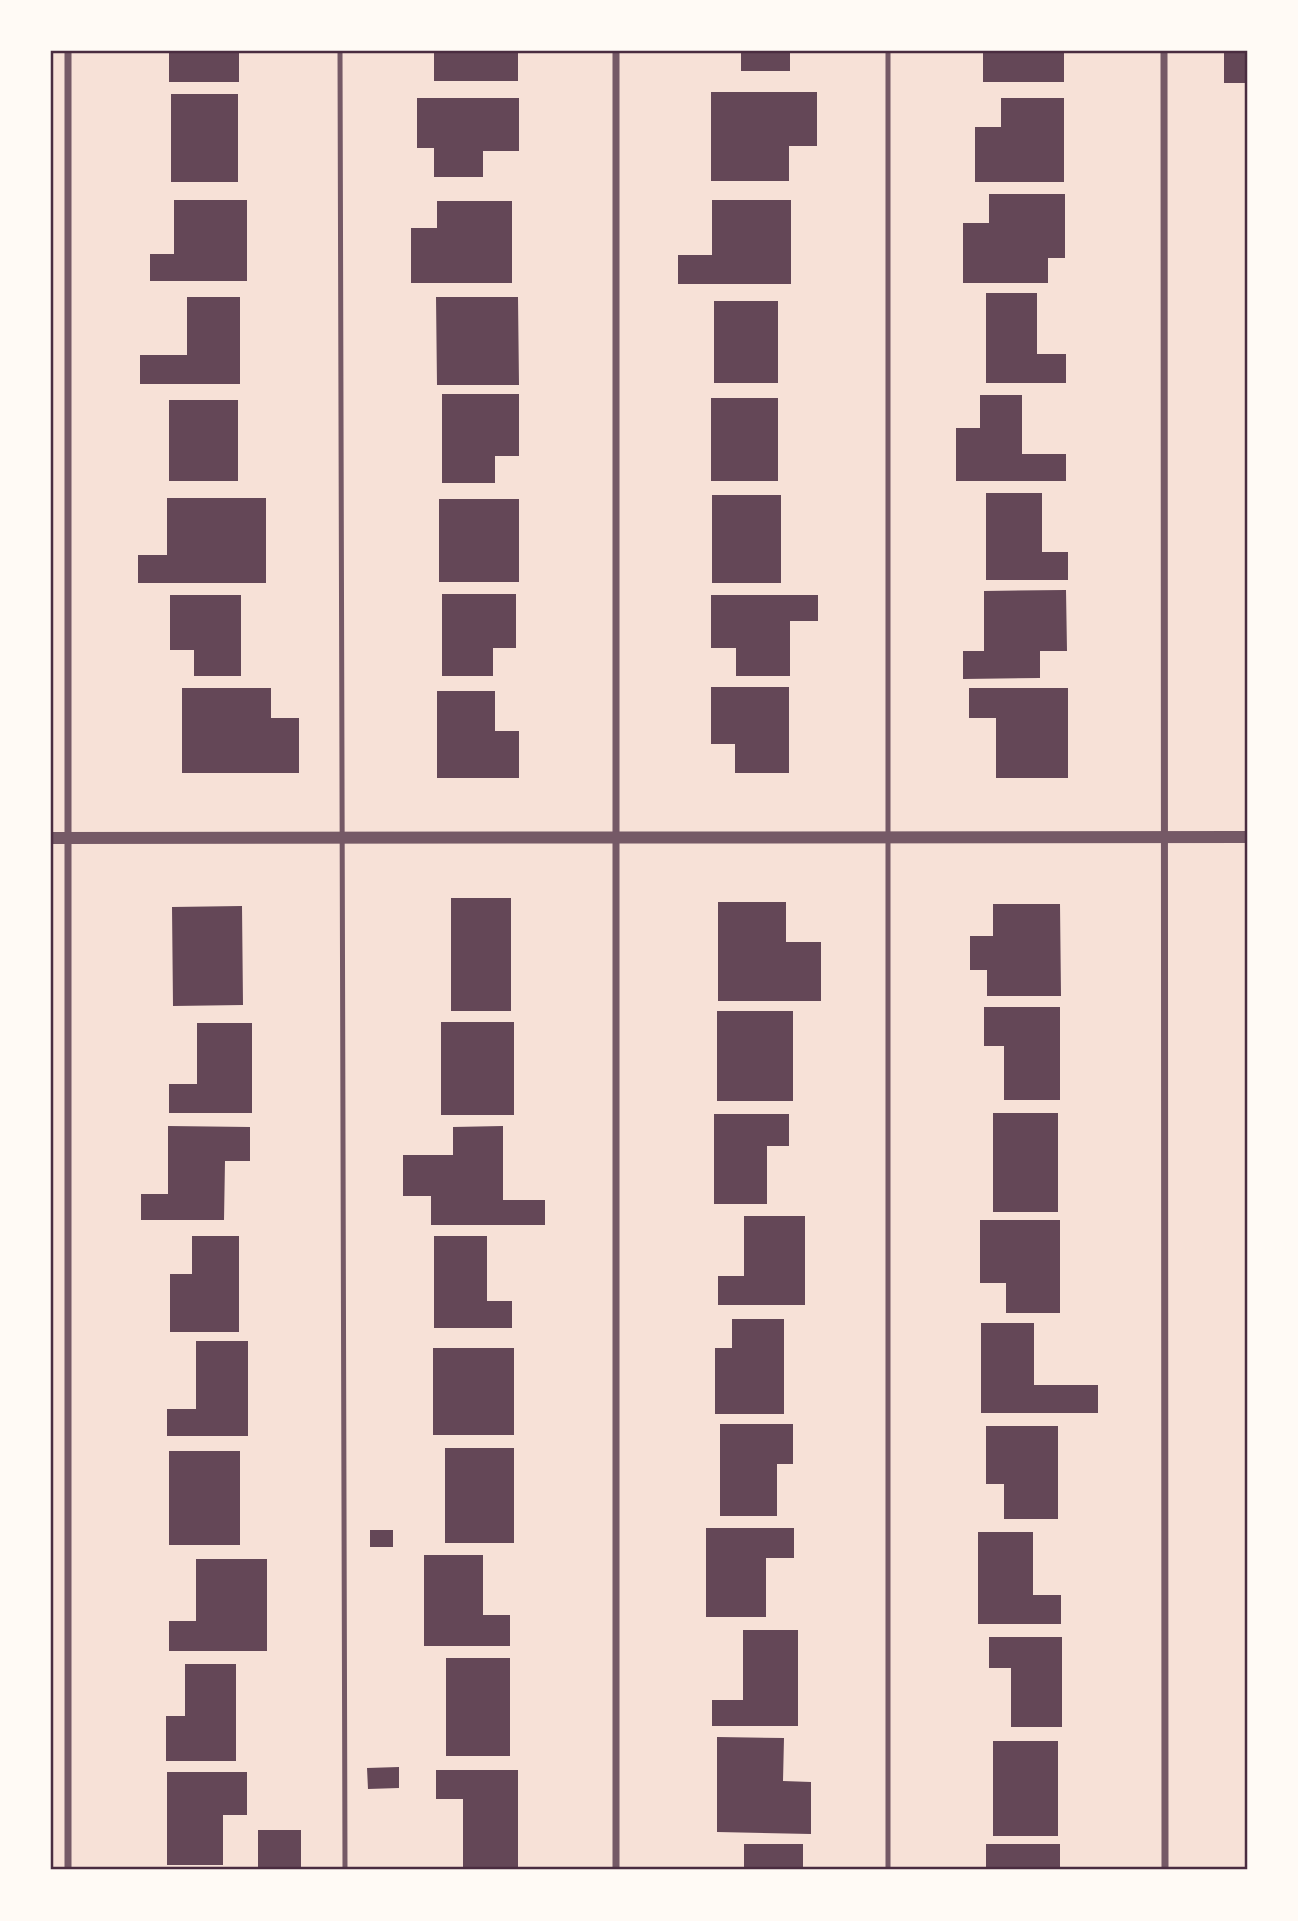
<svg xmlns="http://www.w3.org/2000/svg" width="1298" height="1921" font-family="'Asap Condensed',sans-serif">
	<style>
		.building { fill: #644757 }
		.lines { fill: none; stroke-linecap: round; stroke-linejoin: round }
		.service { stroke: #755966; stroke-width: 5 }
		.minor { stroke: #755966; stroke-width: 7 }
		.tertiary { stroke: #755966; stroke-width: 12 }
		.neatline { fill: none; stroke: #4a2c40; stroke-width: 2.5 }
	</style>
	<rect width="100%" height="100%" fill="#f7e1d7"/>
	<path class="building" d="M169 51H239V82H169Z
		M434 51H518V81H434Z
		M741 51H790V71H741Z
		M983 51H1064V82H983Z
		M1224 53H1247V83H1224Z
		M711 92H817V146H789V181H711Z
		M171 94H238V182H171Z
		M417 98H519V151H483V177H434V148H417Z
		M1001 98H1064V182H975V127H1001Z
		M989 194H1065V258H1048V283H963V223H989Z
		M174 200H247V281H150V254H174Z
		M712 200H791V284H678V255H712Z
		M437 201H512V283H411V228H437Z
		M986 293H1037V354H1066V383H986Z
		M187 297H240V384H140V355H187Z
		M436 297H518L519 385H437Z
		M714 301H778V383H714Z
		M442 394H519V456H495V483H442Z
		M980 395H1022V454H1066V481H956V428H980Z
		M711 398H778V481H711Z
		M169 400H238V481H169Z
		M986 493H1042V552H1068V580H986Z
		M712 495H781V583H712Z
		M167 498H266V583H138V555H167Z
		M439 499H519V582H439Z
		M1066 590 1067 651H1040V678L963 679V651H984V591Z
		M442 594H516V648H493V676H442Z
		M170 595H241V676H194V650H170Z
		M711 595H818V621H790V676H736V648H711Z
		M711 687H789V773H735V744H711Z
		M182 688H271V718H299V773H182Z
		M969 688H1068V778H996V718H969Z
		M437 691H495V731H519V778H437Z
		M451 898H511V1011H451Z
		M718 902H786V942H821V1001H718Z
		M993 904H1060L1061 996H987V970H970V936H993Z
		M242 906 243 1005 173 1006 172 907Z
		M984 1007H1060V1100H1004V1046H984Z
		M717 1011H793V1101H717Z
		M441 1022H514V1115H441Z
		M197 1023H252V1113H169V1084H197Z
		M993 1113H1058V1212H993Z
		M714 1114H789V1146H767V1204H714Z
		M168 1126 250 1127V1161H225L224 1220H141V1194H168Z
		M503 1126V1200H545V1225H431V1196H403V1155H453V1127Z
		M744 1216H805V1305H718V1276H744Z
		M980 1220H1060V1313H1006V1283H980Z
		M192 1236H239V1332H170V1274H192Z
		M434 1236H487V1301H512V1328H434Z
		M732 1319H784V1414H715V1348H732Z
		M981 1323H1034V1385H1098V1413H981Z
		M196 1341H248V1436H167V1409H196Z
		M433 1348H514V1435H433Z
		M720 1424H793V1464H777V1516H720Z
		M986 1426H1058V1519H1004V1484H986Z
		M445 1448H514V1543H445Z
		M169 1451H240V1545H169Z
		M706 1528H794V1558H766V1617H706Z
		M370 1530H393V1547H370Z
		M978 1532H1033V1595H1061V1624H978Z
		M424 1555H483V1615H510V1646H424Z
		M196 1559H267V1651H169V1621H196Z
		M743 1630H798V1726H712V1700H743Z
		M989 1637H1062V1727H1011V1668H989Z
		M446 1658H510V1756H446Z
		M185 1664H236V1761H166V1716H185Z
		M717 1737 784 1738 783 1781 811 1782V1834L717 1832Z
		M993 1741H1058V1836H993Z
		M399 1767V1788L368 1789 367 1768Z
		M436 1770H518V1870H463V1799H436Z
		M167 1772H247V1815H223V1865H167Z
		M258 1830H301V1870H258Z
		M744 1844H803V1870H744Z
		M986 1844H1060V1870H986Z"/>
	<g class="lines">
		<path class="service" d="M340 51 345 1870
			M888 51V1870"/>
		<path class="minor" d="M68 51V1870
			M616 51V1870
			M1164 51 1165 1870"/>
		<path class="tertiary" d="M51 838 1247 837"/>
	</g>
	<rect width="1298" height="1921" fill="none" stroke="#fffaf5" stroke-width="105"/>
	<rect x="52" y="52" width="1194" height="1816" class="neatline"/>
</svg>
